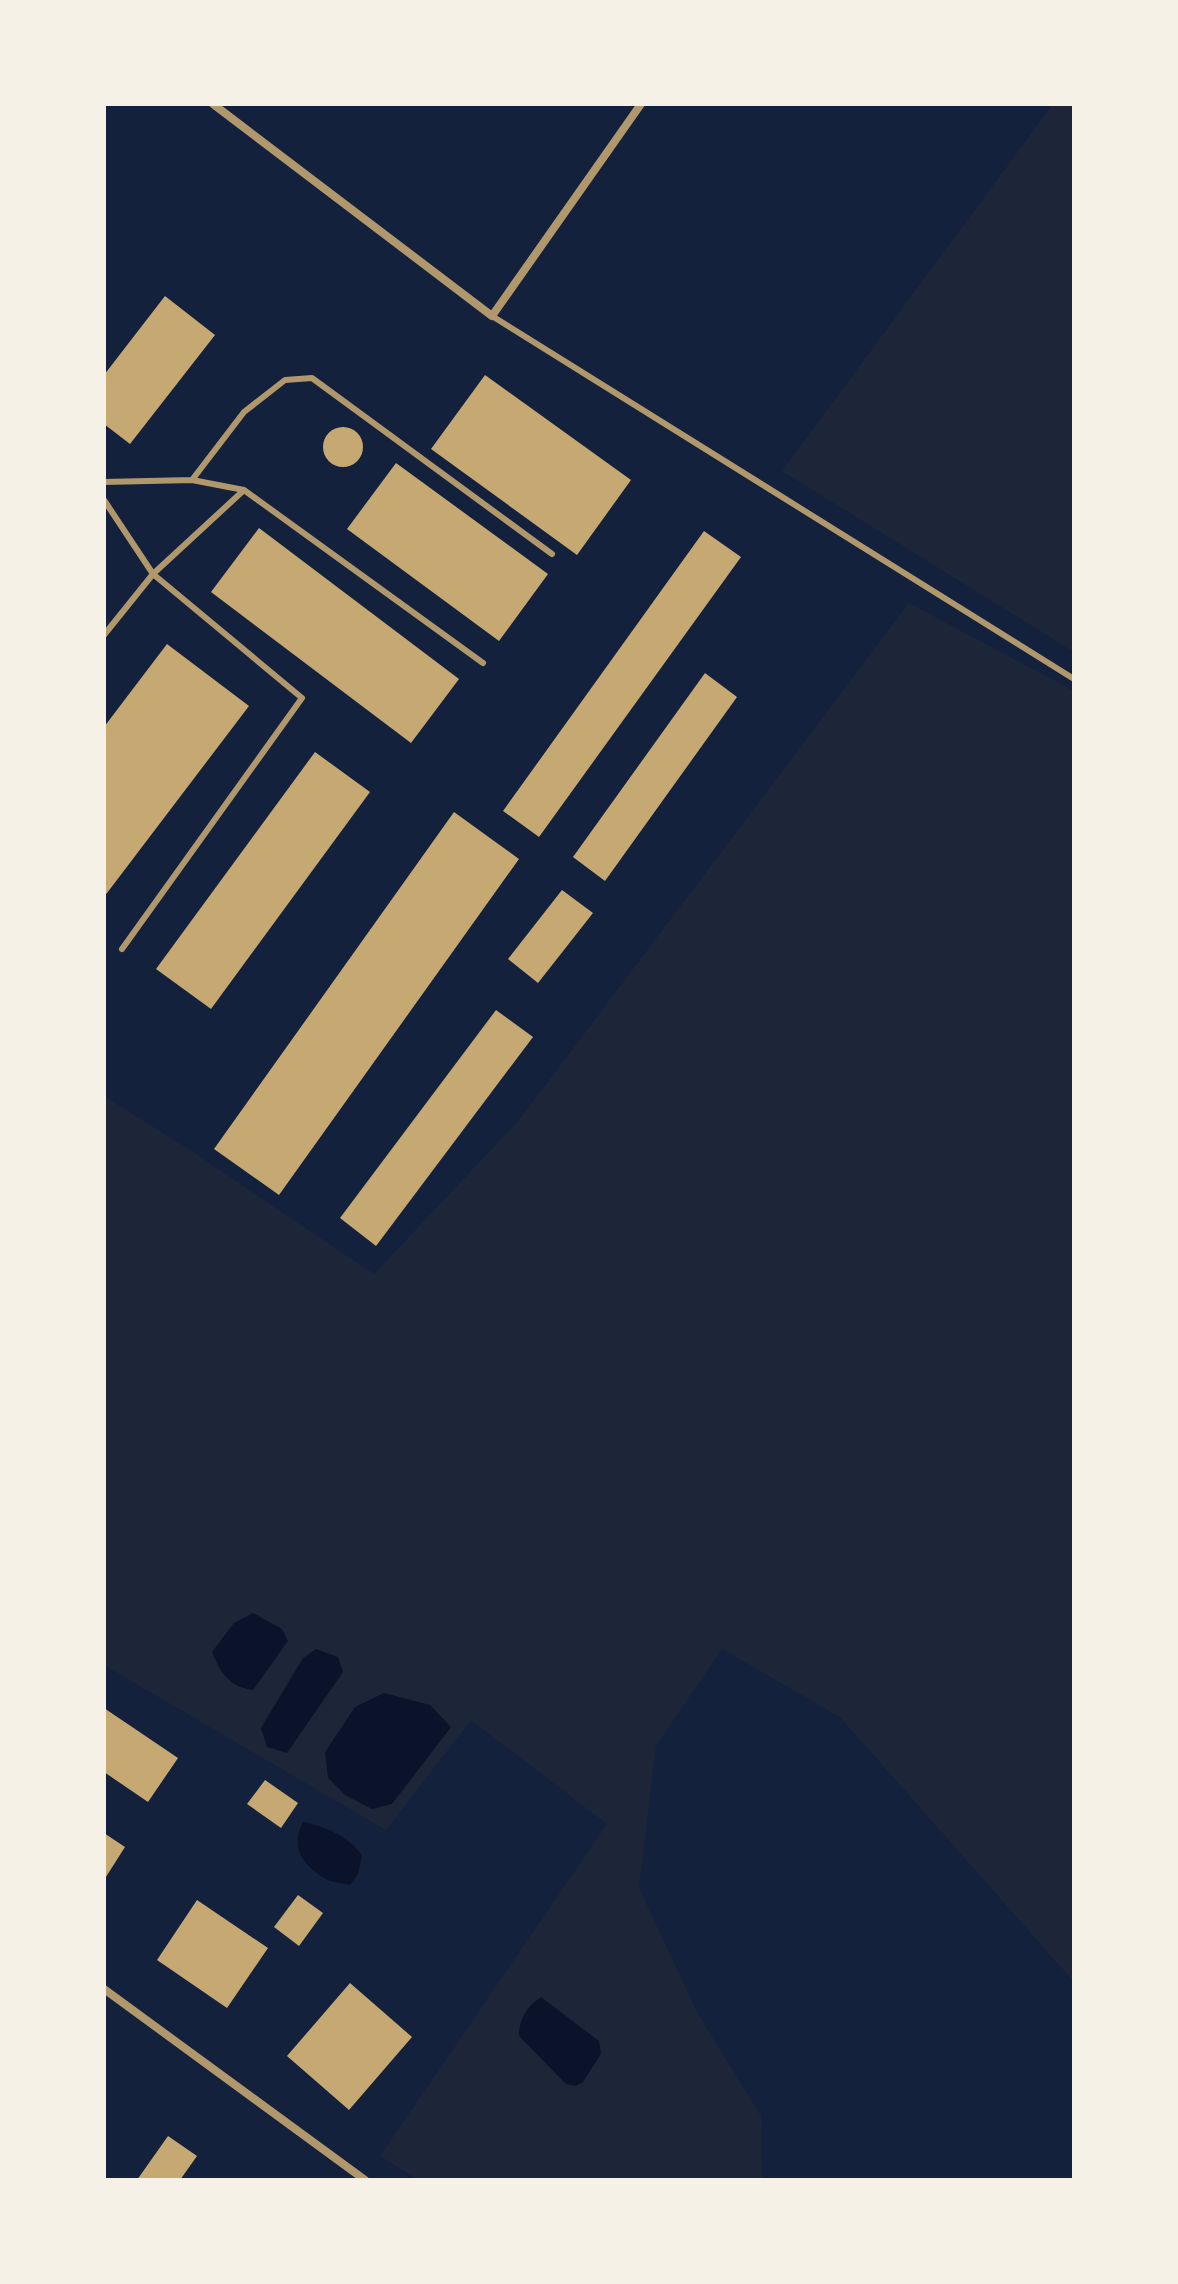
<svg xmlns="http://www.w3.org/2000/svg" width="1178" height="2284" font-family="Merriweather,serif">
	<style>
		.green { fill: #1d2539 }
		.water { fill: #0b132b }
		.building { fill: #c6a872 }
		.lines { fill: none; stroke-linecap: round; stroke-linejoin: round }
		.service { stroke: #b1986c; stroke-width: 6 }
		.minor { stroke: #b1986c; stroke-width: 8 }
	</style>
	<rect width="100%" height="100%" fill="#14213d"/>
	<path class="green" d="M1053 104H1074V652L782 471Z
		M909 603 1074 691V1982L840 1717 722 1649 656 1746 639 1888 698 2014 761 2116 762 2180H419L380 2156 607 1824 471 1720 386 1830 104 1665V1096L190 1150 374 1274 520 1119Z"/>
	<path class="water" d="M253 1613 282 1629 288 1641 253 1690C229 1687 221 1673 212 1652L234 1623Z
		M316 1649 338 1657 343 1672 287 1753 267 1747 261 1728 303 1658Z
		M384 1693 430 1705 451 1727 392 1804 372 1809 345 1795 328 1778 325 1752 355 1707Z
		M303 1822C324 1826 351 1837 362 1856L358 1874 350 1885C343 1883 332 1883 326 1879 302 1865 290 1847 303 1822Z
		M541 1997 599 2041 601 2054 583 2082 576 2086 566 2084 519 2036C518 2020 528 2005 541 1997Z"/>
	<path class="building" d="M165 296 215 335 130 444 104 424V375Z
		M485 375 631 480 577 555 431 449Z
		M323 447a20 20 0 1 1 40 0a20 20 0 1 1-40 0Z
		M396 463 548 574 499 641 347 529Z
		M259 528 459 679 411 743 211 592Z
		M704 531 741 557 539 837 503 811Z
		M167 644 249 706 104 897V727Z
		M705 673 737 697 605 881 573 857Z
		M315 752 370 792 211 1009 156 969Z
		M454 812 519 859 279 1195 214 1149Z
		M562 890 593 913 538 983 508 959Z
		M496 1010 533 1037 376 1246 340 1218Z
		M104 1708 178 1758 148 1802 104 1772Z
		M265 1780 298 1803 281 1828 247 1804Z
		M104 1833 125 1847 104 1880Z
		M298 1895 323 1913 299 1946 274 1927Z
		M197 1900 268 1948 227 2008 157 1960Z
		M350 1983 412 2037 349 2110 287 2056Z
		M168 2136 197 2156 180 2180H137Z"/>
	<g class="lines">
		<path class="service" d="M492 316 1074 679
			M192 480 244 412 285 380 312 378 552 554
			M104 482 192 480 244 490
			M104 500 153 574 302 698 122 949
			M104 635 153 574 244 490 483 663"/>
		<path class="minor" d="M213 104 492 316 641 104
			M104 1989 365 2180"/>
	</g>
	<rect width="1178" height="2284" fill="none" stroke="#f6f1e7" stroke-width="212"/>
</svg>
